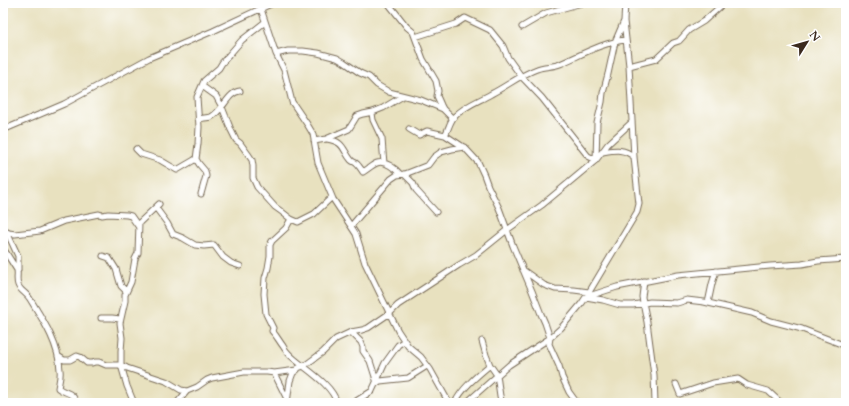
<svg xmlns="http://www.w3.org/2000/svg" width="849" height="406" font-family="Cardo,serif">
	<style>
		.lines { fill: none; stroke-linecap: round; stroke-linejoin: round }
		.minor-casing { stroke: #786a56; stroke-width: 7 }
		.minor { stroke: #fff; stroke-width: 5 }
	</style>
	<rect width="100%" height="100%" fill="#fff"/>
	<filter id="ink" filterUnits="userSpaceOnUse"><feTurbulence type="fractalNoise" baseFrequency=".025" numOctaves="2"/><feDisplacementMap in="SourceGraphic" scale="8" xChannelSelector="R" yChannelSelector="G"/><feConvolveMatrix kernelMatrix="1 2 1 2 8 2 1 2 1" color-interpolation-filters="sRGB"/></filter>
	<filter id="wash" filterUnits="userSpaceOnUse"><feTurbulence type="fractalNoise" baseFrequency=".012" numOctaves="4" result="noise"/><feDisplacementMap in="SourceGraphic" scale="16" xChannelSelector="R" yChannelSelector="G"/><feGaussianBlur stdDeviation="0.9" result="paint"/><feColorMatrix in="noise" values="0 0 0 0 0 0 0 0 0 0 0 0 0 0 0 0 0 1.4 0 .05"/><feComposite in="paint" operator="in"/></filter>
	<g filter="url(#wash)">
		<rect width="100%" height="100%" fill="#e8e1bf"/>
	</g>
	<g filter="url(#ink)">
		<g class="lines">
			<defs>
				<path id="minor" d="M388 3 407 27 413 32 423 59 436 81 438 91 437 96 441 105 443 109 452 118
					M261 9 276 54 284 70 292 102 307 124 313 134 318 163 333 199 356 234 365 263 398 331 408 346 421 357 430 369 449 403
					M522 27 546 13 582 3
					M415 37 456 24 465 18 490 30 503 46 508 58 521 76 542 98 588 156 596 160 608 144 632 122
					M276 54 288 51H303L318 53 337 58 344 62 360 73 369 77 377 85 389 92 421 100 443 109
					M629 66 656 59 673 43 679 41 689 30 704 21 724 3
					M202 86 216 96 222 107 231 130 236 140 240 143 248 154 252 160 253 166V178L257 187 275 207 282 212 291 219 298 222 314 214 332 197
					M372 113 373 120 382 139 383 152 384 163
					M198 119C202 118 207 118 211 117 223 111 228 92 240 91
					M409 129 419 135 427 131 445 135 465 148 478 162 484 175 488 186 499 208 513 246 532 291 541 314 545 323 550 338 549 344 559 366 562 377 569 392 577 403
					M3 130 64 104 149 58 213 31 273 3
					M445 135C449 129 450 120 455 116 466 105 479 101 491 94 507 86 520 75 537 69 544 66 553 67 560 64 581 55 603 42 626 40
					M327 139C345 142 342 149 351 160 354 163 354 161 357 164 359 166 361 169 363 172 368 169 372 165 377 163 385 160 396 169 400 174
					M314 141 326 139 349 129 357 116 363 114 373 112 383 108 403 96
					M136 149 141 154 160 160 177 170 196 159
					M602 152C615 150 624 148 634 157
					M404 174 413 183 416 190 436 212
					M201 194 206 176 205 171 199 164 196 159 198 144 199 127 197 97 204 81 219 68 222 63 242 40 265 22
					M156 208 167 223 173 234 183 238 195 245 204 246 214 245 223 257 231 263 240 266
					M291 219 286 228 272 241 270 245V256L268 268 265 278 264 294 266 314 273 328 272 331C277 336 279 341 283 346 285 350 288 353 291 356 305 369 332 384 337 403
					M351 226 391 179 397 175 405 174 428 165 434 157 441 152 452 149 464 147
					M3 230 7 232 18 256V270
					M7 232 9 233 15 234 40 231 64 221 99 214 102 215 108 214 127 215 131 216 138 226
					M3 248 17 270C18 275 16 280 18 285 20 291 27 293 30 299 43 320 59 344 60 370 61 376 59 382 58 388 65 394 73 391 76 403
					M103 256 109 258 116 269 121 286 126 291
					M523 270 544 285 555 289 574 290 589 292
					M644 281 642 297 647 322 650 345 654 375 655 403
					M589 296 617 287 678 275 770 266 802 264 818 261 846 259
					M586 297 603 300 620 305H633L650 302 677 303 687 300 704 302 752 313 771 321 802 329 846 346
					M708 303 712 284 716 271
					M101 318H112L120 319
					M351 332 361 342 363 347V351L370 361 377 383 380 381 408 378 427 366
					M482 341 486 355 490 365 497 375 500 396 502 403
					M58 356 64 360H70L77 356 80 357 87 363H92L95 362H99L106 365H121L127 368 166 381 181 390 187 391
					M274 373 287 399
					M676 384 680 394 713 383 738 379 747 385 768 391 781 403
					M134 403 127 386 121 365V351L122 338 120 323 125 301V295L131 282 135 259 138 253 139 223 159 204
					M177 403 187 391 197 387 207 380 212 378 244 372H267L274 373 297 370 298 368 304 366 323 352 336 339 351 332 362 330 368 328 390 313 398 305 459 265 476 255 507 230 542 205 596 160 597 123 602 102 603 93 608 74 615 42 624 21
					M287 403 290 381 293 373 297 370
					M353 403 372 391 385 363 398 345 404 341
					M455 403C461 389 478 375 490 365
					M466 403 509 365 550 338 561 328 582 303 588 294 637 212 639 204 638 195 634 157 629 66 624 21 625 3"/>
			</defs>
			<use href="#minor" class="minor-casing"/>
			<use href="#minor" class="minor"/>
		</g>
	</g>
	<rect width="849" height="406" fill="none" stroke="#fff" stroke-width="16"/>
	<g transform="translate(807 42) rotate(53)" stroke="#ffffff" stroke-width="3" paint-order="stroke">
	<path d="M0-3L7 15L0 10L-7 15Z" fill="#3b2a1e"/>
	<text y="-6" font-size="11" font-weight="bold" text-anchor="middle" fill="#3b2a1e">N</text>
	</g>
</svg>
